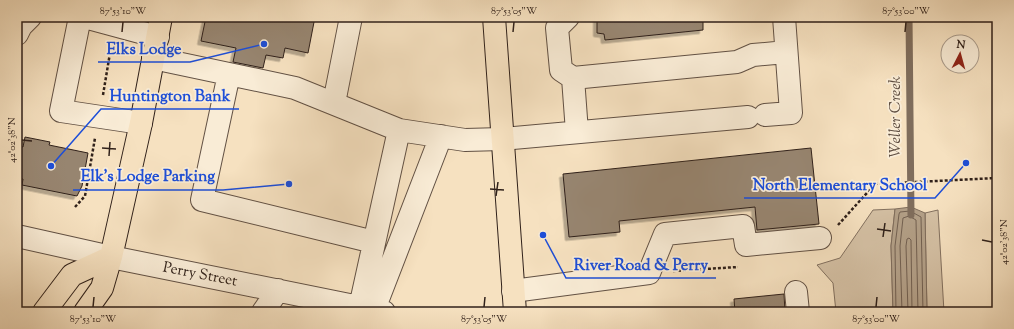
<svg xmlns="http://www.w3.org/2000/svg" width="1014" height="329" font-family="'Sorts Mill Goudy',serif">
	<style>
		.green { fill: #d4c0a4; stroke: #82705f }
		.water { fill: #b3a088; stroke: #7f6d5c }
		.lines { fill: none; stroke-linecap: round; stroke-linejoin: round }
		.shore { stroke: #726051; stroke-width: 1 }
		.stream { stroke: #7f6d5c; stroke-width: 7 }
		.building { fill: #978570; stroke: #30211a; filter: url(#shadow) }
		.minor-casing { stroke: #625144; stroke-width: 24 }
		.major-casing { stroke: #30211a; stroke-width: 24 }
		.path { stroke: #30211a; stroke-width: 2.5; stroke-dasharray: 3 2; stroke-linecap: butt }
		.minor { stroke: #f9ecd6; stroke-width: 22 }
		.major { stroke: #f6e1c0; stroke-width: 22 }
		.ticks { fill: none; stroke: #30211a; stroke-width: 1.5 }
		.labels { text-anchor: middle; dominant-baseline: central; stroke-width: 3.5; stroke-linejoin: round; paint-order: stroke }
		.street-label { font-size: 15px; fill: #30211a; stroke: #f9ecd6 }
		.water-label { font-size: 16px; font-style: italic; fill: #5e4d40; stroke: #f9ecd6 }
		.leader { fill: none; stroke: #1d4ed8; stroke-width: 1.5 }
		.callout-dot { fill: #1d4ed8; stroke: #f9ecd6; stroke-width: 1.5 }
		.callout-label { font-size: 16px; text-anchor: middle; font-weight: bold; fill: #1d4ed8; stroke: #f9ecd6; stroke-width: 3.5; stroke-linejoin: round; paint-order: stroke }
		.neatline { fill: none; stroke: #30211a; stroke-width: 1.5 }
		.ticks-label { font-size: 10px; text-anchor: middle; fill: #30211a }
	</style>
	<defs>
		<filter id="shadow"><feDropShadow dx="-3.5" dy="3.5" stdDeviation="0" flood-color="#0004"/></filter>
	</defs>
	<rect width="100%" height="100%" fill="#f6e1c0"/>
	<filter id="stains"><feTurbulence type="fractalNoise" baseFrequency=".005" numOctaves="4"/><feColorMatrix values="0 0 0 0 .2 0 0 0 0 .09 0 0 0 0 .02 0 0 0 .5 -.17"/></filter>
	<radialGradient id="worn" r=".72"><stop offset=".6" stop-color="#630" stop-opacity="0"/><stop offset="1" stop-color="#630" stop-opacity=".3"/></radialGradient>
	<path class="green" d="M895 209 891 246 893 312H836L833 283 817 265 840 258 873 210Z
		M938 210 944 312H927L925 213Z"/>
	<path class="water" d="M911 207 925 213 927 312H893L891 246 895 209Z"/>
	<g class="lines">
		<path class="shore" d="M896 312 895 246 899 214 900 212 910 211 921 217 923 312
			M902 312 900 246 903 218 909 216 916 220 918 312
			M908 312 906 246 907 239 909 238 911 240 912 312"/>
		<path class="stream" d="M909 17 911 215"/>
	</g>
	<path class="building" d="M206 17H315L308 53 285 48 283 58 266 55 263 68 233 62 236 48 201 41Z
		M597 17H703V30L605 40 604 34 597 33Z
		M25 137 50 142 49 145 88 153 82 186 77 196 22 185 23 179 17 178V146L23 147Z
		M811 148 819 224 757 230 755 207 619 221 620 232 569 237 563 174Z
		M784 294 785 312H735L734 299Z"/>
	<g class="lines">
		<defs>
			<path id="minor" d="M80 17 61 111 141 123
				M84 17 158 37
				M568 17 557 28 561 70 573 78
				M17 34 21 26 30 17
				M153 58 295 88 399 130
				M229 74 202 200 374 242
				M334 103 351 17
				M765 115 791 113 784 17
				M577 132 573 78 737 62 753 55 786 52
				M17 236 111 257 384 312
				M513 291 649 273 665 234 743 226 746 245 820 238
				M796 292 798 312
				M360 307 399 130 465 140 502 139 748 117
				M263 312 278 290
				M373 312 441 136"/>
			<path id="major" d="M494 17 515 312
				M44 312 72 275 111 257
				M85 312 102 288 111 257 141 123 161 17"/>
		</defs>
		<use href="#minor" class="minor-casing"/>
		<use href="#major" class="major-casing"/>
		<path class="path" d="M103 95 111 47
			M75 207 85 196 95 138
			M838 225 875 184 997 178
			M673 271 738 267"/>
		<use href="#minor" class="minor"/>
		<use href="#major" class="major"/>
	</g>
	<path class="ticks" d="M122 32 123 22M513 32 514 22M905 32 906 22M22 140 32 141M102 148 116 149M109 156 110 142M490 189 504 190M496 196 498 182M877 229 891 231M883 237 885 223M982 240 992 242M93 307 94 297M484 307 485 297M876 307 877 297"/>
	<g class="labels">
		<g class="street-label">
			<text transform="translate(200 275) rotate(11)">Perry Street</text>
		</g>
		<g class="water-label">
			<text transform="translate(896 117) rotate(-90)">Weller Creek</text>
		</g>
	</g>
	<path class="leader" d="M264 44L190 62H98M51 166L101 109H239M289 184L223 190H73M966 163L935 198H744M543 235L566 278H716"/>
	<g class="callout-dot">
		<circle cx="264" cy="44" r="4"/>
		<circle cx="51" cy="166" r="4"/>
		<circle cx="289" cy="184" r="4"/>
		<circle cx="966" cy="163" r="4"/>
		<circle cx="543" cy="235" r="4"/>
	</g>
	<g class="callout-label">
		<text x="144" y="54">Elks Lodge</text>
		<text x="170" y="101">Huntington Bank</text>
		<text x="148" y="181">Elk's Lodge Parking</text>
		<text x="840" y="190">North Elementary School</text>
		<text x="641" y="270">River Road &amp; Perry</text>
	</g>
	<rect width="1014" height="329" fill="none" stroke="#f6e1c0" stroke-width="44"/>
	<g transform="translate(960 54) rotate(6)"><circle r="19" fill="#f9ecd6" stroke="#a99b8b"/>
	<path d="M0-3L7 15L0 10L-7 15Z" fill="#8f2418"/>
	<text y="-6" font-size="11" font-weight="bold" text-anchor="middle" fill="#30211a">N</text>
	</g>
	<rect x="22" y="22" width="970" height="285" class="neatline"/>
	<g class="ticks-label">
		<text x="123" y="14">87°53'10"W</text>
		<text x="514" y="14">87°53'05"W</text>
		<text x="906" y="14">87°53'00"W</text>
		<text transform="translate(11 140) rotate(-90)" y="4">42°02'38"N</text>
		<text transform="translate(1003 242) rotate(-90)" y="4">42°02'38"N</text>
		<text x="93" y="322">87°53'10"W</text>
		<text x="484" y="322">87°53'05"W</text>
		<text x="876" y="322">87°53'00"W</text>
	</g>
	<rect width="100%" height="100%" filter="url(#stains)"/>
	<rect width="100%" height="100%" fill="url(#worn)"/>
</svg>
